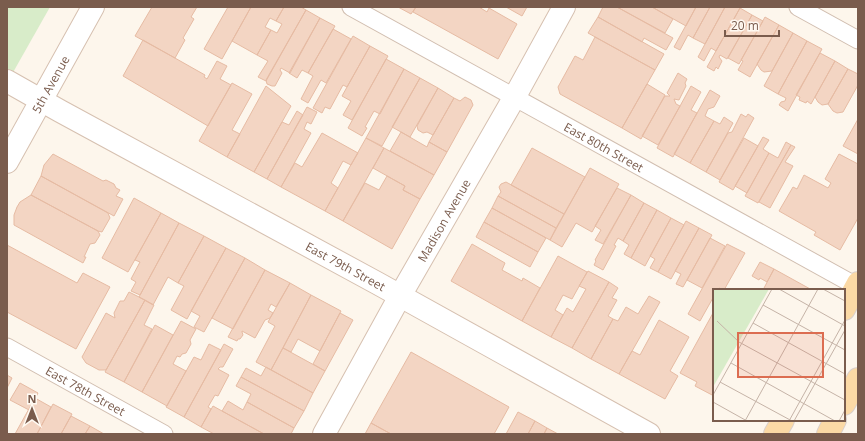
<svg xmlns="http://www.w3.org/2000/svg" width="865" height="441" font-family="'Open Sans',sans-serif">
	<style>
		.green { fill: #d8ecc9 }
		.building { fill: #f3d5c3; stroke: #e6bba3 }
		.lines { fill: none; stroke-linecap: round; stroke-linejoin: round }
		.street-casing { stroke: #d1beb0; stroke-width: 19 }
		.secondary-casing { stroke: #d6c0b0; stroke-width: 24 }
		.primary-casing { stroke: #dad1cd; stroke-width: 24 }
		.street { stroke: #fff; stroke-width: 17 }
		.secondary { stroke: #fff; stroke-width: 22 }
		.primary { stroke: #fbd9a5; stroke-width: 22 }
		.labels { text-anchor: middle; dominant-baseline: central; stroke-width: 4; stroke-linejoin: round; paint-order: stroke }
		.street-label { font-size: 12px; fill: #7a5c4d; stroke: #fffaf3 }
		.inset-road { fill: none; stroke: #c5b3a7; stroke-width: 1 }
		.view { fill: #dc6d51; fill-opacity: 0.15; stroke: #dc6d51; stroke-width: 2 }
		.inset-edge { fill: none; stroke: #7a5c4d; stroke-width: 2 }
	</style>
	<rect width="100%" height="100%" fill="#fdf6ec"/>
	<path class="green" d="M7 7H50L7 83Z"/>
	<path class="building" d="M152 7H197L191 17 194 19 183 38 185 40 175 58 135 36Z
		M228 7H251L222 59 204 49Z
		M251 7H284L276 21 270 18 265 27 271 30 257 55 232 41Z
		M284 7H301L306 10 266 81 258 77 268 61 257 55 271 30 277 33 282 24 276 21Z
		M398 7H416L411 14Z
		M416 7H479L487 12 489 8 517 24 498 59 413 12Z
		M506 7H527L522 16Z
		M603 7H617L673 38 666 50 644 38 642 42 598 17Z
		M617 7H652L673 19 665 33Z
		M652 7H696L686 26Z
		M696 7H710L693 38 688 35 680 50 674 47Z
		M710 7H725L705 44 693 38Z
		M725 7H737L740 8 716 51 711 48 704 61 698 57Z
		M740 8 752 15 727 59 720 55 719 57 722 61 718 69 716 67 714 71 707 67Z
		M306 10 320 18 290 73 281 68 280 70 282 73 275 86H272L267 84 266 80Z
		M752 15 763 21 739 64 728 58Z
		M598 17 664 54 655 70 588 33Z
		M765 17 779 25 750 77 738 70 743 61 741 60Z
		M320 18 335 26 308 73 302 70 297 78 289 73Z
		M779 25 793 33 772 71 764 72 761 70 757 64Z
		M333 29 351 39 326 83 321 80 308 103 301 99 313 76 308 73Z
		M793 33 807 41 778 94 764 86Z
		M353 36 370 46 347 87 343 85 330 109 325 107 322 113 313 108Z
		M595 37 655 70 622 128 560 94 558 87 575 56 583 60Z
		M143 40 205 75 204 77 207 79 217 61 227 66 220 79 231 85 208 126 123 76Z
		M807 41 822 49 788 111 779 105 781 102 785 101 786 98 778 94Z
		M370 46 388 56 352 120 343 115 351 101 342 96Z
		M820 53 835 61 811 104 807 101 806 103 799 100 800 97 796 95Z
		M386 59 404 69 380 114 374 111 365 127 367 128 362 136 348 128Z
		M835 61 848 69 828 104 822 105 818 102 815 97Z
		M404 69 420 78 382 146 366 138Z
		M848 69 858 74V85L843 112 837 113 833 111 828 104Z
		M678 73 687 79 685 83 686 86 679 100 674 99 676 104 680 106 658 145 642 136 665 96H670L667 93Z
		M420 78 438 88 410 137 392 127Z
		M232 83 252 94 232 130 240 134 227 157 199 141Z
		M647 84 665 95 641 139 622 128Z
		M266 86 291 106 254 172 227 157Z
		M691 86 701 92 691 110 697 113 673 157 657 148Z
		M438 88 454 98 433 135 427 132 423 133 418 130 417 126Z
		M710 90 720 96 714 107 708 109 705 116 714 121 690 163 674 154Z
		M465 97 471 100 473 105 447 152 429 142 454 98 460 101Z
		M307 107 317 112 311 124 307 122 304 129 311 133 281 187 267 179Z
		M297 111 303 115 267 179 254 172 282 122 289 125Z
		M741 114 746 117 748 114 754 118 720 180 706 172 728 133 732 132Z
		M724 117 733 123 706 172 690 163 714 121 720 124Z
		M858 119V154L843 146Z
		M401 132 427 147 429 142 447 152 434 175 390 151Z
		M322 133 358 153 351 165 343 161 331 183 338 188 325 211 281 187 295 163 302 167Z
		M763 137 769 140 763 149 769 153 747 193 735 186Z
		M366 138 384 148 343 221 325 211Z
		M744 138 758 146 733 190 719 182Z
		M786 142 791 145 758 203 745 196 769 153 778 158Z
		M791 145 795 147 785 162 793 166 770 208 759 202Z
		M384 148 434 175 420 199 403 190 405 186 373 168Z
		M532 148 585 177 564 214 511 185Z
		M53 154 103 181 106 180 114 184 116 188 120 190 116 196 123 199 114 216 41 176 44 165Z
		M839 154 858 164V218L840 250 814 235 816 232 779 211 793 187 797 189 804 175 828 188 831 183 825 179Z
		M590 168 619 184 592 232 576 223 562 247 550 240Z
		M41 176 108 213 110 218 102 232 98 231 31 195Z
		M387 176 405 186 403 190 420 199 392 249 343 221 365 183 379 190Z
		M506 182 564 214 556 228 498 196 501 192 499 187 501 184Z
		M617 188 631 195 603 244 595 240 601 230 595 226Z
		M31 195 98 231 100 235 95 243 90 244 84 257H86L83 263 14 225V215L17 207 20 202Z
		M631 195 644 203 623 241 618 238 614 245 616 246 603 270 594 265 596 261 595 260Z
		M498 196 556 228 550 240 492 208Z
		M134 198 161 213 128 272 102 258Z
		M644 203 657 210 631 258 624 254 629 245 623 241Z
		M492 208 546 238 538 252 484 222Z
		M657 210 671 218 645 266 631 258Z
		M161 213 179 223 140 295 131 291 136 282 131 279 140 262 135 260Z
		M671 218 684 225 658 272 650 268 655 259 650 256Z
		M686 221 699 228 671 279 658 272Z
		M484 222 538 252 530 267 476 237Z
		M179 223 204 236 178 283 168 277 153 305 139 297Z
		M699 228 712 235 683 287 676 284 681 274 675 271Z
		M204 236 226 248 187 319 171 310 184 286 178 283Z
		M710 238 725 246 702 288 687 280Z
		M472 244 505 263 502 270 522 281 523 278 540 288 522 321 451 281Z
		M727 244 745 253 724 290 719 288 717 290H714V296L700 321 688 314Z
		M7 245 77 283 83 273 110 287 76 349 7 312Z
		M226 248 245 258 204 332 194 327 200 316 191 311Z
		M558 256 587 272 572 299 563 295 555 310 563 315 551 337 522 321Z
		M245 258 265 270 233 329 212 318Z
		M760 262 774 269 767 282 760 278 759 280 752 276Z
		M774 269 812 290H763Z
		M265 270 290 283 276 307 271 304 268 310 273 313 270 318 265 320 255 338 242 331V332L243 335 240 339H238L237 341 228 337Z
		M588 271 609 282 572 348 551 337 567 308 573 312 586 289 579 286Z
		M609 282 618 288 612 298 617 300 608 316 613 319 591 359 572 348Z
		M290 283 311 295 271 370 256 362 275 326 268 322Z
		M129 292 145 300 106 370H99L86 363 82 357 106 313 115 318 114 313 120 301H124Z
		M311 295 341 311 320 351 298 339 291 352 283 348Z
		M649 296 660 302 619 374 591 359 613 319 618 321 626 307 638 314Z
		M145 300 154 305 144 325 152 329 124 382 105 372Z
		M340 313 353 320 325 371 313 364Z
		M713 313H714V396L695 386 697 382 680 373Z
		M659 320 689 337 670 371 678 376 665 399 619 374 632 351 640 355Z
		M181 321 196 329 190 340 191 344 186 353 182 354 180 357 177 356 173 364 186 371 167 406 142 392Z
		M155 325 173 335 142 392 124 382Z
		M209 344 221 350 184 417 166 407 194 357 201 360Z
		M224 344 233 349 223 367H220L218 369 229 375 218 396 215 395 208 407 211 409 201 427 184 417Z
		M283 348 325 371 313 393 271 370Z
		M411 352 509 407 494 434H391L371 423Z
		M266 367 313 393 304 411 241 377 246 368 261 376Z
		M7 375 12 378 7 388Z
		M241 377 304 411 294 428 247 402 251 394 236 386Z
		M20 383 38 393 29 410 10 400Z
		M35 398 51 407 37 434H15Z
		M228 401 243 410 247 402 294 428 291 434H264L222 411Z
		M53 404 72 414 61 434H37Z
		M213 406 222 411 264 434H214L201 427Z
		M518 412 535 421 528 434H506Z
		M71 416 90 426 85 434H61Z
		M535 421 547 428 544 434H528Z
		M371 423 391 434H365Z
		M90 426 104 434H85Z
		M547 428 558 434H544Z"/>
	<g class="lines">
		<defs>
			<g id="street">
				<path id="s1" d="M351 7 858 287"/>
				<path d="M798 7 858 40"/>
				<path id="s2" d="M7 347 164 434"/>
			</g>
			<g id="secondary">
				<path id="s3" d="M7 81 60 111 377 283 649 434"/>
				<path id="s4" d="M7 162 93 7"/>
				<path id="s5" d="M324 434 400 296 514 98 564 7"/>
			</g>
			<path id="primary" d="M844 309 858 283
				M844 404 858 379
				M775 434 783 420
				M828 434 835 420"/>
		</defs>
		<use href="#street" class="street-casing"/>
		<use href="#secondary" class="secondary-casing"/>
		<use href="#primary" class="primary-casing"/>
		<use href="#street" class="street"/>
		<use href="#secondary" class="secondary"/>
		<use href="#primary" class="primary"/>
	</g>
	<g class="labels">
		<g class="street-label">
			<text stroke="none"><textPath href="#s4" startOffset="89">5th Avenue</textPath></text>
			<text stroke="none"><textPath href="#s1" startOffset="289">East 80th Street</textPath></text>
			<text stroke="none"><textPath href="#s5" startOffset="245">Madison Avenue</textPath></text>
			<text stroke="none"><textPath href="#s3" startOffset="386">East 79th Street</textPath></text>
			<text stroke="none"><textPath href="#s2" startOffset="90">East 78th Street</textPath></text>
		</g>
	</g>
	<g transform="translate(713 289)">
		<rect width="132" height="132" fill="#fdf6ec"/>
		<path d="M0 0H56L0 98Z" fill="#d8ecc9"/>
		<path class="inset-road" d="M66 0 132 37M110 0 132 12M50 16 132 61M4 32 26 53 132 111M40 34 132 85M18 74 122 132M7 93 79 132M0 106 59 0M0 113 34 132M32 132 105 0M76 132 132 31M81 132 132 41M126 132 132 121"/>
		<path class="view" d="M25 44H110V88H25Z"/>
		<rect width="132" height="132" class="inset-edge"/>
	</g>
	<rect width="865" height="441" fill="none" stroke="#7a5c4d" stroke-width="16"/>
	<g transform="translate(32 409)" stroke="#fffaf3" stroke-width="3" paint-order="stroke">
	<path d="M0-3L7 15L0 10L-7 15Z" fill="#7a5c4d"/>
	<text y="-6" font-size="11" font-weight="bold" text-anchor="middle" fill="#7a5c4d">N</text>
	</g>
	<path d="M725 30v6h54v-6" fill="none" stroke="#7a5c4d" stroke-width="2"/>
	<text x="731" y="30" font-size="12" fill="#7a5c4d" stroke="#fffaf3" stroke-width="3" paint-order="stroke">20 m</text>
</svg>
